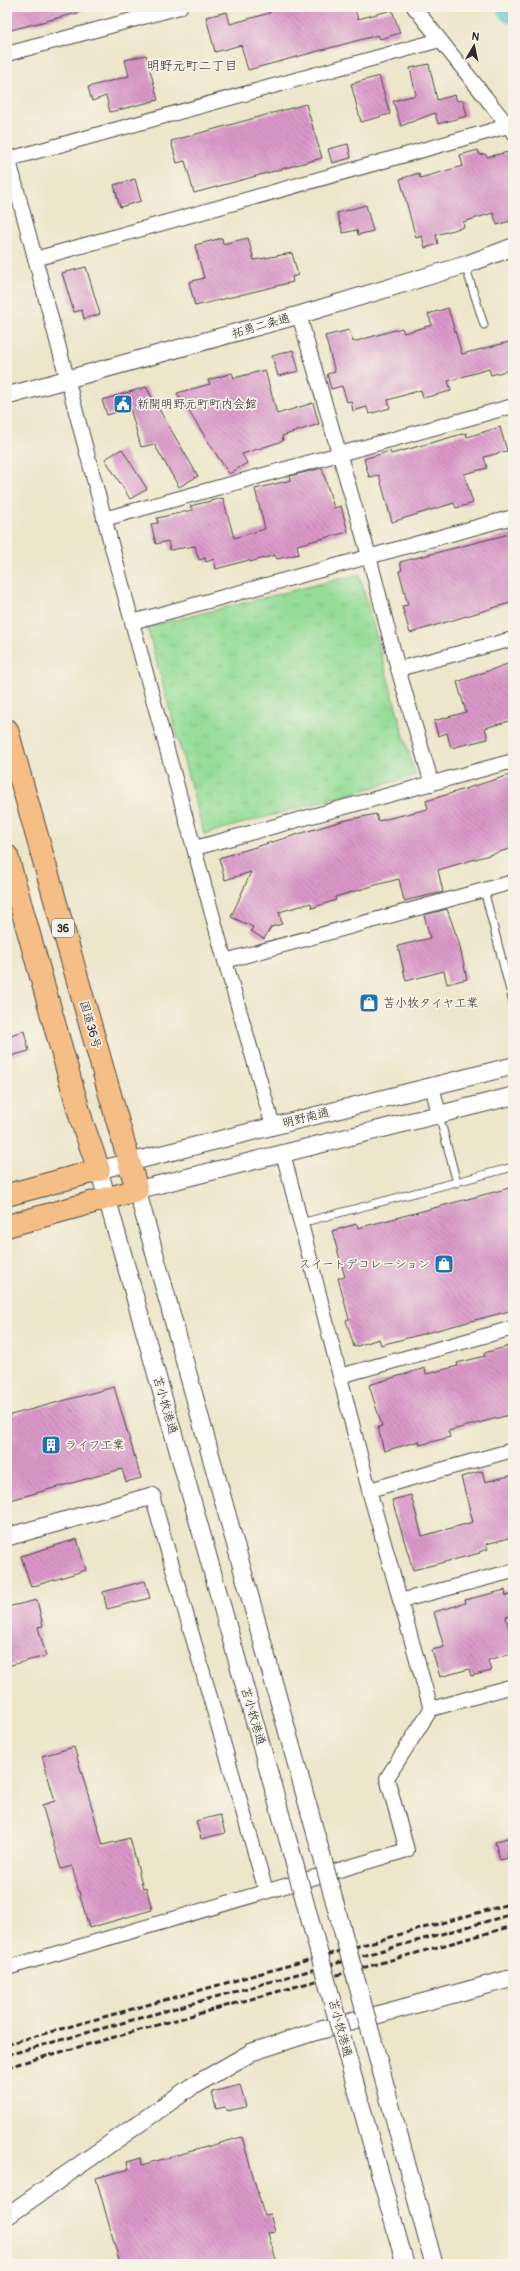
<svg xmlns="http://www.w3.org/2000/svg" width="520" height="2271" font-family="Pangolin,'Klee One',sans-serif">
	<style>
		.grass { fill: url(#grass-tufts); stroke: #608461 }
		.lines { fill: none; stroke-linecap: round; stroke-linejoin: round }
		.river { stroke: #54c1cc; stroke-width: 32 }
		.building { fill: url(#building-back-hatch) }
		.service-casing { stroke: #484743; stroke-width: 9 }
		.minor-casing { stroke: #484743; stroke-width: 16 }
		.tertiary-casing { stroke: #484743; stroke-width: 19 }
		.trunk-casing { stroke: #484743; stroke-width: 24 }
		.service { stroke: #fff; stroke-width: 7 }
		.minor { stroke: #fff; stroke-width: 14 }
		.tertiary { stroke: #fff; stroke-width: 17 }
		.trunk { stroke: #f6be87; stroke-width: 22 }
		.rail { stroke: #2b2b2b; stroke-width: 3; stroke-dasharray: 6 3; stroke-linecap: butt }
		.tertiary-bridge-casing { stroke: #484743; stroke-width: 19; stroke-linecap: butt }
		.tertiary-bridge { stroke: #fff; stroke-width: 17 }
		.labels { text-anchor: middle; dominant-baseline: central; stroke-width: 3.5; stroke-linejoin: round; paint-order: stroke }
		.shield { fill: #f7f3e8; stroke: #686764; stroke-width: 1 }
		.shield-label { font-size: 11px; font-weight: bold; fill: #2b2b2b }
		.street-label { font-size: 12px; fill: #2b2b2b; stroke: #f7f3e8 }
		.poi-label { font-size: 12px; fill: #2b2b2b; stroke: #f7f3e8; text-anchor: start }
		.neighbourhood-label { font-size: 13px; fill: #2b2b2b; stroke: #f7f3e8 }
	</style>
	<defs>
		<pattern id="grass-tufts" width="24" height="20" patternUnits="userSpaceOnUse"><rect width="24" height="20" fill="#95dd97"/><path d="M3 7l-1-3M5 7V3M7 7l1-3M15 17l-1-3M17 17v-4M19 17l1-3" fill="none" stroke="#81be82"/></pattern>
		<pattern id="building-back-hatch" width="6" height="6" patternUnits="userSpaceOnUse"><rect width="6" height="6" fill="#da97c9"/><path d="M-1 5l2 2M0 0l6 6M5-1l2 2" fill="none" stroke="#b17ba3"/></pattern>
	</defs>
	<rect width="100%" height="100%" fill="#f7f3e8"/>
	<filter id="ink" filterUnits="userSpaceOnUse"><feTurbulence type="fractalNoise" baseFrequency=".025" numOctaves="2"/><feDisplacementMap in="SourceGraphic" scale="8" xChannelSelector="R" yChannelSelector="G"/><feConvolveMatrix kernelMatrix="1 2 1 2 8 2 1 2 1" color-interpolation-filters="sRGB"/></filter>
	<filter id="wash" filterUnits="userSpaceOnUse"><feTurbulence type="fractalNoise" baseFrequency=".012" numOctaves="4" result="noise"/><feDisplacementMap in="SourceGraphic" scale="16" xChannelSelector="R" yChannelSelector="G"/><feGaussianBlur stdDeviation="0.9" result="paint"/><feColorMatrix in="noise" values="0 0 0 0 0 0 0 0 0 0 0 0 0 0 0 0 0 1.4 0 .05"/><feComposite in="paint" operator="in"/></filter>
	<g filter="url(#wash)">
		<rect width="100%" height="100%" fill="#ede6ca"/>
		<path class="grass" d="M359 574 415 776 204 834 147 627Z"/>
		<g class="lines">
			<path class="river" d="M512 7 513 8"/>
		</g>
		<g id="blocks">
			<path class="building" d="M7 7H80L81 12 7 31Z
				M279 7H354L358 19 392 10 400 33 380 39 378 35 248 70 241 45 215 52 206 17 227 12 230 24 270 13 269 10Z
				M146 55 158 100 110 112 106 96 92 101 88 87 129 76 125 60Z
				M429 64 437 100 455 95 457 101 463 100 467 116 438 124 435 113 401 126 393 101 416 95 410 68Z
				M379 76 390 114 361 122 351 84Z
				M306 104 322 158 194 193 185 161 177 163 171 141Z
				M348 144 351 158 332 163 328 149Z
				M478 150 480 155 485 154 487 157 508 152 513 159V220L497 225 493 213 463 222 464 227 436 235 438 244 425 248 422 236 416 238 400 179 419 173 420 178 463 166 460 155Z
				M135 179 141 201 120 207 114 185Z
				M366 205 373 231 358 235 357 230 343 233 337 213Z
				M222 238 223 244 248 238 254 260 292 253 298 275 292 277 293 282 195 306 189 282 204 278 195 245Z
				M86 267 100 314 84 319 82 310 74 312 62 273Z
				M448 308 462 354 513 341V369L491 375 489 369 448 381 451 391 423 398 421 390 388 400 390 408 369 414 367 407 353 411 351 401 347 402 342 386 331 389 327 374 335 372 325 336 349 330 353 342 402 328 404 333 432 325 428 314Z
				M293 350 299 371 278 376 272 356Z
				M265 370 277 414 313 403 319 424 282 436 283 441 242 454 247 463 229 474 177 393 210 384 208 380 232 373 234 378Z
				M146 387 198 476 179 487 154 444 141 447 130 408 107 415 102 400Z
				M500 427 507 451 484 457 487 468 464 474 473 503 456 508 454 503 392 522 379 475 369 477 364 459 390 451 391 454 466 433 467 437Z
				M122 449 147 489 130 499 105 459Z
				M322 468 334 508 341 506 348 532 297 545 299 554 277 559 275 555 250 562 249 560 216 569 214 559 206 562 205 558 199 560 195 546 170 550 168 541 156 544 151 524 158 523 157 518 193 510 190 506 223 498 234 538 265 529 255 489 291 480 290 476Z
				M513 533V602L410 633 402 606 408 605 399 571 402 570 400 562Z
				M513 662V720L485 728 488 739 451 748 447 733 438 736 434 721 466 712 457 682Z
				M513 774V848L438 870 443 892 404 901 399 879 376 885 335 897 336 900 312 908 311 903 279 912 282 924 271 927 264 939 251 931 253 927 231 917 251 872 225 880 219 858 342 821 376 814 378 821 428 809 426 801Z
				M447 909 459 943 467 979 447 984 444 971 406 981 398 946 430 938 424 915Z
				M24 1031 29 1051 7 1057V1036Z
				M513 1187V1310L381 1345 379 1339 354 1347 346 1320 349 1319 338 1278 345 1277 332 1231 357 1224 358 1228Z
				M509 1346 513 1361V1414L448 1431 450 1437 420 1445 419 1441 384 1451 378 1427 382 1426 369 1385 425 1368 426 1374 458 1366 457 1363 485 1356 484 1353Z
				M114 1387 141 1478 126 1482 122 1469 7 1501V1416Z
				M482 1471 485 1482 513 1475V1537L486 1544 488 1549 479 1552 480 1553 413 1570 392 1500 411 1495 422 1536 473 1522 461 1477Z
				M77 1539 86 1570 31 1587 21 1556Z
				M145 1581 150 1598 107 1609 103 1592Z
				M505 1590 506 1596 513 1594V1615L506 1617 513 1644V1653L488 1660 491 1671 471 1676 469 1669 440 1677 432 1650 444 1647 434 1612 466 1603 465 1600Z
				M37 1600 43 1626 38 1627 46 1656 7 1666V1607Z
				M74 1747 103 1845 130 1838 143 1888 146 1887 152 1910 89 1928 72 1866 61 1869 42 1805 55 1801 42 1756Z
				M220 1815 225 1833 201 1839 196 1821Z
				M513 1836V1857L500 1860 495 1842Z
				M240 2085 246 2107 227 2111 225 2107 216 2109 212 2092Z
				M242 2137 264 2215 270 2214 275 2232 268 2233 277 2264H120L96 2178 129 2169 127 2162 141 2158 142 2165Z"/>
		</g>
	</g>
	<g filter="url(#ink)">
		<use href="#blocks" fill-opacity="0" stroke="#484743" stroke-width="1"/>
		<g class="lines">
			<defs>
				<path id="service" d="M465 265 484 325
					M484 890 513 1002
					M439 1115 457 1183
					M301 1223 513 1167"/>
				<path id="minor" d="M414 7 513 132
					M7 54 180 7
					M7 153 132 622 225 961 273 1126
					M9 159 440 40
					M35 259 508 126
					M299 315 369 556 398 669 432 784
					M104 519 513 406
					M132 622 513 517
					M398 669 513 639
					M195 848 513 761
					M225 961 513 882
					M432 1086 439 1114
					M283 1153 369 1490 431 1709
					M340 1376 513 1328
					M369 1490 513 1450
					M152 1496 266 1891
					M400 1601 513 1571
					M7 1968 407 1850 387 1778 431 1709 513 1686"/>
				<path id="tertiary" d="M7 396 299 315 465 265 513 247
					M7 1537 152 1496
					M318 1842 137 1190 513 1096
					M291 1851 99 1170 513 1066
					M375 2048 434 2264
					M347 2055 405 2264
					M7 2216 191 2087 252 2052 314 2032 513 1978"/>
				<path id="trunk" d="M7 730 137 1190 7 1226
					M7 856 82 1122 99 1170 7 1195"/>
			</defs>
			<use href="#service" class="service-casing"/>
			<use href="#minor" class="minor-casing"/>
			<use href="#tertiary" class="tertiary-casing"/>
			<use href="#trunk" class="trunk-casing"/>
			<use href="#service" class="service"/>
			<use href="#minor" class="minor"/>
			<use href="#tertiary" class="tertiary"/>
			<use href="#trunk" class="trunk"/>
			<path class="rail" d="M7 2044 513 1903
				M7 2055 513 1914
				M7 2067 513 1926"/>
			<defs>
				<path id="tertiary-bridge" d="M318 1842 375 2048
					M291 1851 347 2055"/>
			</defs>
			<use href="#tertiary-bridge" class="tertiary-bridge-casing"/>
			<use href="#tertiary-bridge" class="tertiary-bridge"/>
		</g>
	</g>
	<defs>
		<symbol id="civic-square" viewBox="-11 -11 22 22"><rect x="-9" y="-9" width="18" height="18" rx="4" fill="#1f6fb2" stroke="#f7f3e8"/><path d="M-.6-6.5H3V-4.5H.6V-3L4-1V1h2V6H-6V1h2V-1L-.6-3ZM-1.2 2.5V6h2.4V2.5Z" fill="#fff"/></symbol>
		<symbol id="shop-square" viewBox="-11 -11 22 22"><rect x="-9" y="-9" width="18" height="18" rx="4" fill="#1f6fb2" stroke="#f7f3e8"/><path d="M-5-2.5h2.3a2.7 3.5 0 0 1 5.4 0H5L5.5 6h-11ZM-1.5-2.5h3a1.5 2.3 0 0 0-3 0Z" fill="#fff"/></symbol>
		<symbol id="building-square" viewBox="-11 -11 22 22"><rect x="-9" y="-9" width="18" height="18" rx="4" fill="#1f6fb2" stroke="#f7f3e8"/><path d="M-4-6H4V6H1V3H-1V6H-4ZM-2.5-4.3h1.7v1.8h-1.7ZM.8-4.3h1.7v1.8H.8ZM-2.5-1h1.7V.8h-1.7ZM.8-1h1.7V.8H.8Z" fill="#fff"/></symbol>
	</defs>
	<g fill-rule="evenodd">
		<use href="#civic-square" x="112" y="393" width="22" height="22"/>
		<use href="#shop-square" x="358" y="992" width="22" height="22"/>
		<use href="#shop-square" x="433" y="1253" width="22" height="22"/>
		<use href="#building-square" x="40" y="1434" width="22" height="22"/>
	</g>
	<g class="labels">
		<rect class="shield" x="52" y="919" width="22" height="18" rx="3"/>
		<g class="shield-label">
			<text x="63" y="928">36</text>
		</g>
		<g class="street-label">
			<text transform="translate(261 326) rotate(-16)">拓勇二条通</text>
			<text transform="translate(90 1025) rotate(74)">国道36号</text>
			<text transform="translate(306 1118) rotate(-14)">明野南通</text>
			<text transform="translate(165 1405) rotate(74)">苫小牧港通</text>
			<text transform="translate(253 1716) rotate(74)">苫小牧港通</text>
			<text transform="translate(340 2028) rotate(75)">苫小牧港通</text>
		</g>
		<g class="poi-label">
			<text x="137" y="404">新開明野元町町内会館</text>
			<text x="383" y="1003">苫小牧タイヤ工業</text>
			<text x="430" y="1264" text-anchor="end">スイートデコレーション</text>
			<text x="65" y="1445">ライフ工業</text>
		</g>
		<g class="neighbourhood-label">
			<text x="192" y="66">明野元町二丁目</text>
		</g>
	</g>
	<rect width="520" height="2271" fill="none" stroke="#f7f3e8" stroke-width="24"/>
	<g transform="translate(474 46) rotate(9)" stroke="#f7f3e8" stroke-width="3" paint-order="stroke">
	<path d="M0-3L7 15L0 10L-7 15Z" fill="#2b2b2b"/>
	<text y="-6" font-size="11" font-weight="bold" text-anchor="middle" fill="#2b2b2b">N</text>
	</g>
</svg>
